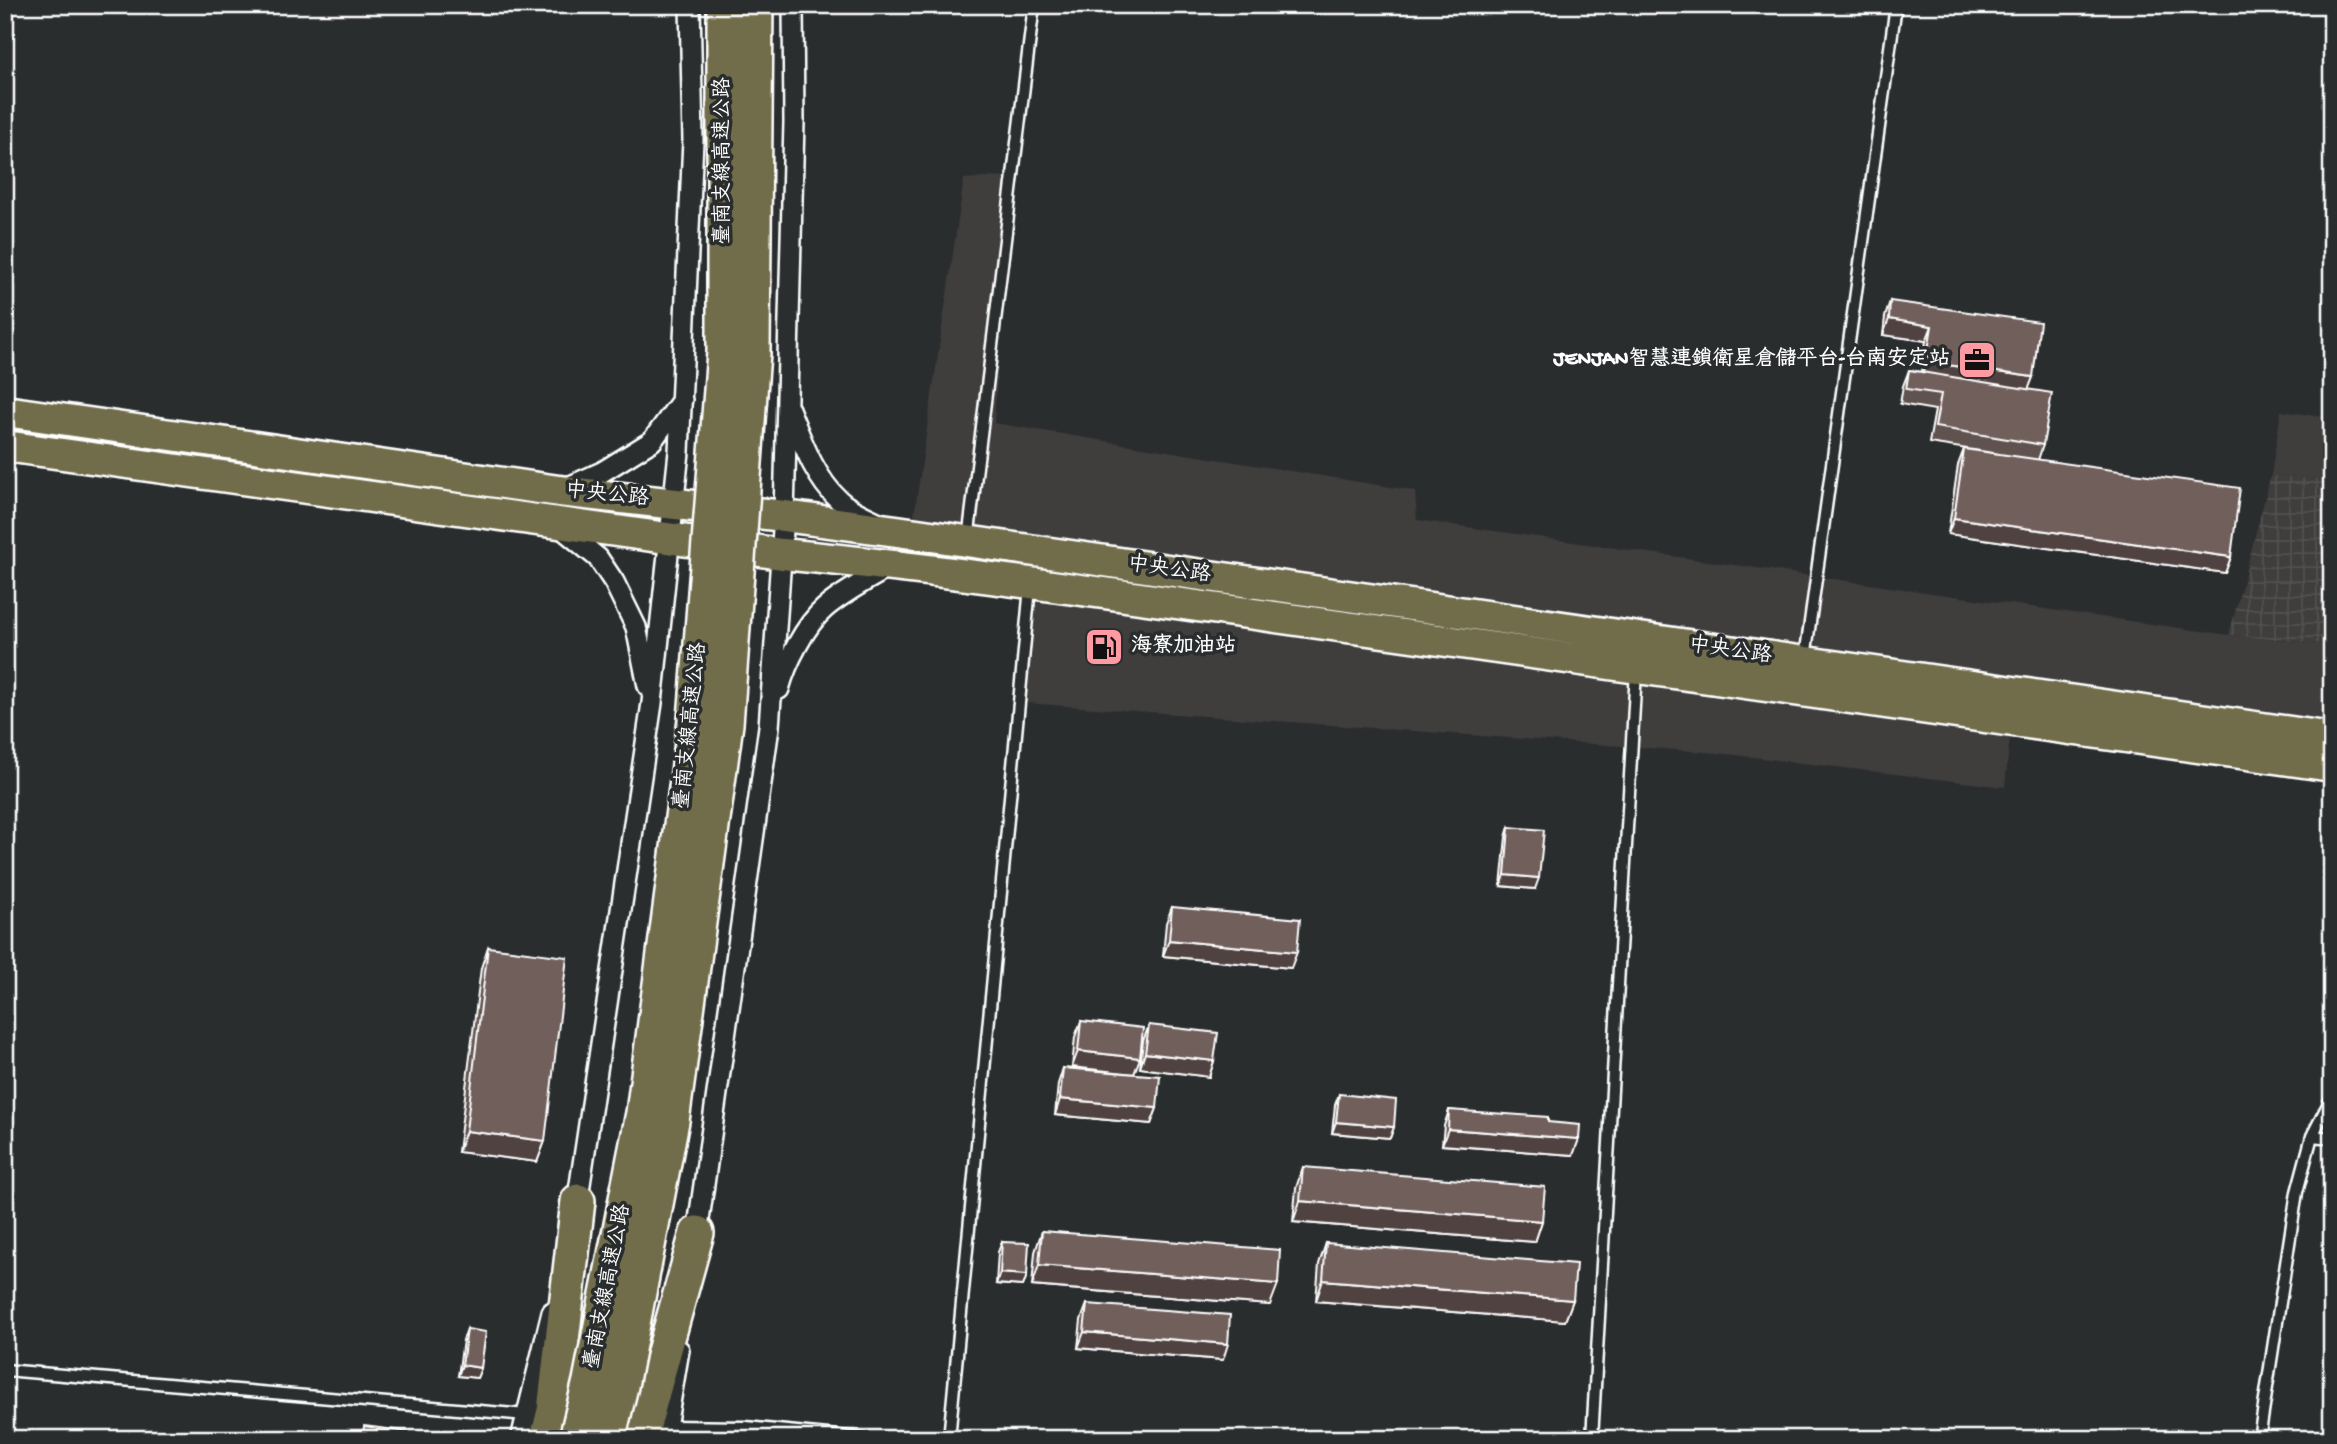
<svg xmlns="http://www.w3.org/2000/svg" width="2337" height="1444" font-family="'Gochi Hand','LXGW WenKai TC',sans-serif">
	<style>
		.built { fill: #3f3c3c }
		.industrial { fill: url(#industrial-grid) }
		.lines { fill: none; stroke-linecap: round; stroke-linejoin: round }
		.service-casing { stroke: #fff; stroke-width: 15 }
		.minor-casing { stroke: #fff; stroke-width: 24 }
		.primary-casing { stroke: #fff; stroke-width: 35 }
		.motorway-casing { stroke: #fff; stroke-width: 38 }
		.service { stroke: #2a2d2e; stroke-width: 10 }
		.minor { stroke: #2a2d2e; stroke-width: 19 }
		.primary { stroke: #716d4b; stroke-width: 30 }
		.motorway { stroke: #716d4b; stroke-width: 33 }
		.motorway-bridge-casing { stroke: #fff; stroke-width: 38; stroke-linecap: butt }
		.motorway-bridge { stroke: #716d4b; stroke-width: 33 }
		.wall { fill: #61524f; stroke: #fff; stroke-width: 2 }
		.shaded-wall { fill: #4f4240; stroke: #fff; stroke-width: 2 }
		.building { fill: #715f5c; stroke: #fff; stroke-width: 2 }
		.labels { text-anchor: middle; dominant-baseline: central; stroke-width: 7; stroke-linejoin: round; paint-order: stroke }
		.street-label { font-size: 21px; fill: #fff; stroke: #2a2d2e }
		.poi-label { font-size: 21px; font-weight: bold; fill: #fff; stroke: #2a2d2e; text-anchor: end }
	</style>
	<defs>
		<pattern id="industrial-grid" width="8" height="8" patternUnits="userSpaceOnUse" patternTransform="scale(1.75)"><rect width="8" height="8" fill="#3f3c3c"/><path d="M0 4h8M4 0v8" fill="none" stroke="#525050"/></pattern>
	</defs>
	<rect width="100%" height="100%" fill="#2a2d2e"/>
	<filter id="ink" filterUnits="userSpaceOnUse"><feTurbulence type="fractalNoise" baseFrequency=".0143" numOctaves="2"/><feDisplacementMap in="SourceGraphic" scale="14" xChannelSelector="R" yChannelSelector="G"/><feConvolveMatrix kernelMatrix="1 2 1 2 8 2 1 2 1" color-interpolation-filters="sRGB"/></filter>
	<g filter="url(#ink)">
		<path class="built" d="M1011 176 994 423 1415 491 1417 520 2229 635 2332 645V769L2011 726 2005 787 1718 753 1025 703 1043 540 913 523 964 179Z
			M2281 411 2332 418V480L2271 475Z"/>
		<path class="industrial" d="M2271 475 2332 480V645L2229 635Z"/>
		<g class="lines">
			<defs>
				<path id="service" d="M968 540 1034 5
					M1805 658 1896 5
					M2312 1136 2332 1138
					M5 1370 527 1415
					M667 1426 746 1427 869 1439
					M949 1439 1030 587
					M1592 1439 1636 671
					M2259 1439 2297 1192 2312 1136 2332 1097"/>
				<path id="minor" d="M789 409C802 441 814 477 839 500 849 510 865 516 877 522
					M564 489 602 472 652 441 682 400
					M558 525 598 558 614 582 636 627 648 686
					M779 689C786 663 805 625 825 608 845 591 869 579 891 566
					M576 1211 652 703 679 452 693 140 690 5
					M696 1241 769 727 784 516 794 122 793 5
					M521 1439 552 1312
					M664 1439 679 1350"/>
				<path id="primary" d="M5 411 559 491 784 516 897 531 2332 738
					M5 446 782 554C985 574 1187 605 1390 633 1704 676 2018 721 2332 766"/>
				<path id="motorway" d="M547 1439 554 1411 578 1201
					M640 1439 697 1233"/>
			</defs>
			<use href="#service" class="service-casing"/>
			<use href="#minor" class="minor-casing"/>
			<use href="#primary" class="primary-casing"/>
			<use href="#motorway" class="motorway-casing"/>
			<use href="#service" class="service"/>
			<use href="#minor" class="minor"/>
			<use href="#primary" class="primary"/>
			<use href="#motorway" class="motorway"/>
			<defs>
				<path id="motorway-bridge" d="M576 1439 590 1381 643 1113 695 719 724 352V5
					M608 1439 621 1386 672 1121 726 724 753 353 756 5"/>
			</defs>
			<use href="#motorway-bridge" class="motorway-bridge-casing"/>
			<use href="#motorway-bridge" class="motorway-bridge"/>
		</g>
		<path class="wall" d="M1890 301 2033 377 2028 389 2043 445 2038 460 2231 557 2225 573 1948 534 1958 465 1964 449 1999 454 1929 443 1935 410 1900 404 1903 386 1909 370 1921 372 1926 341 1883 335 1885 317Z
			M1509 827 1535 889 1501 886 1506 837Z
			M1172 907 1291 968 1163 956 1166 923Z
			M488 947 545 1141 537 1162 458 1152 481 968Z
			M1081 1021 1134 1074 1072 1067 1075 1037Z
			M1149 1025 1214 1061 1209 1077 1140 1068 1143 1041Z
			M1063 1068 1157 1108 1151 1124 1055 1115 1058 1084Z
			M1339 1094 1394 1127 1390 1138 1332 1133 1335 1105Z
			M1449 1110 1548 1122 1579 1139 1573 1155 1442 1145 1444 1126Z
			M1303 1167 1542 1221 1535 1242 1293 1222 1296 1188Z
			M1042 1231 1270 1305 1032 1286 1035 1252Z
			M1002 1242 1027 1275 1023 1286 996 1284 998 1252Z
			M1326 1243 1573 1300 1565 1321 1316 1301 1319 1264Z
			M1087 1304 1223 1360 1078 1348 1081 1320Z
			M467 1329 481 1368 477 1378 458 1376 463 1340Z"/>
		<path class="shaded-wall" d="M1889 319 1932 326 1926 341 1883 335Z
			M1926 362 2033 377 2027 393 1921 378Z
			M1954 518 2231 557 2225 573 1948 534Z
			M1505 875 1539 878 1535 889 1501 886Z
			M1169 940 1297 952 1291 968 1163 956Z
			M1078 1051 1140 1058 1134 1074 1072 1067Z
			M1145 1053 1214 1061 1209 1077 1140 1068Z
			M1060 1099 1157 1108 1151 1124 1055 1115Z
			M1336 1122 1394 1127 1390 1138 1332 1133Z
			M1448 1129 1579 1139 1573 1155 1442 1145Z
			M466 1131 545 1141 537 1162 458 1152Z
			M1300 1201 1542 1221 1535 1242 1293 1222Z
			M1039 1265 1278 1284 1270 1305 1032 1286Z
			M1000 1273 1027 1275 1023 1286 996 1284Z
			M1323 1280 1573 1300 1565 1321 1316 1301Z
			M1084 1332 1228 1344 1223 1360 1078 1348Z
			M462 1365 481 1368 477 1378 458 1376Z"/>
		<path class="building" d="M1890 301 2040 322 2033 377 1926 362 1932 326 1889 319Z
			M1909 370 2052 393 2043 445 1935 427 1941 394 1906 389Z
			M1964 449 2240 488 2231 557 1954 518Z
			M1509 827 1544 830 1539 878 1505 875Z
			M1172 907 1300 919 1297 952 1169 940Z
			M488 947 567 957 545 1141 466 1131Z
			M1081 1021 1143 1028 1140 1058 1078 1051Z
			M1149 1025 1218 1033 1214 1061 1145 1053Z
			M1063 1068 1160 1076 1157 1108 1060 1099Z
			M1339 1094 1396 1100 1394 1127 1336 1122Z
			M1449 1110 1548 1117V1122L1580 1125 1579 1139 1448 1129Z
			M1303 1167 1545 1187 1542 1221 1300 1201Z
			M1042 1231 1280 1250 1278 1284 1039 1265Z
			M1002 1242 1029 1243 1027 1275 1000 1273Z
			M1326 1243 1576 1264 1573 1300 1323 1280Z
			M1087 1304 1230 1315 1228 1344 1084 1332Z
			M467 1329 486 1332 481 1368 462 1365Z
			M364 1426 417 1433V1439H362Z"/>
	</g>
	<defs>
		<symbol id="office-square" viewBox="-11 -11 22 22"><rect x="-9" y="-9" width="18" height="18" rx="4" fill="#ff9aa2" stroke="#2a2d2e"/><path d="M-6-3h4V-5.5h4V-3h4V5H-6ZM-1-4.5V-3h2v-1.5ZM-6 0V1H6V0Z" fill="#111"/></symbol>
		<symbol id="fuel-square" viewBox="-11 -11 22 22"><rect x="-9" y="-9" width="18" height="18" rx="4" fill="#ff9aa2" stroke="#2a2d2e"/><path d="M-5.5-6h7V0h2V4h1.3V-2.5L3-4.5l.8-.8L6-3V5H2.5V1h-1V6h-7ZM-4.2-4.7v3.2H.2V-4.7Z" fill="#111"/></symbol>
	</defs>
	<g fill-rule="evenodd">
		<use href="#office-square" x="1955" y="338" width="44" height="44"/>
		<use href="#fuel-square" x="1082" y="625" width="44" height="44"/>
	</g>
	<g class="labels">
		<g class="street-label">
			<text transform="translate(724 161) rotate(-90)">臺南支線高速公路</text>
			<text transform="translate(607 496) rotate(6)">中央公路</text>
			<text transform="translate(1169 571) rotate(8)">中央公路</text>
			<text transform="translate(1730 652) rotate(8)">中央公路</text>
			<text transform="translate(692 726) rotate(-84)">臺南支線高速公路</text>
			<text transform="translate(609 1287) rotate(-79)">臺南支線高速公路</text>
		</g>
		<g class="poi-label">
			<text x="1950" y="360">JENJAN智慧連鎖衛星倉儲平台-台南安定站</text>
			<text x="1131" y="647" text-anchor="start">海寮加油站</text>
		</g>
	</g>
	<rect width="2337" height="1444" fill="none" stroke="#2a2d2e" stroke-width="28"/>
	<rect x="14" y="14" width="2309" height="1416" fill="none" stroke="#fff" stroke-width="2.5" filter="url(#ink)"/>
</svg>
